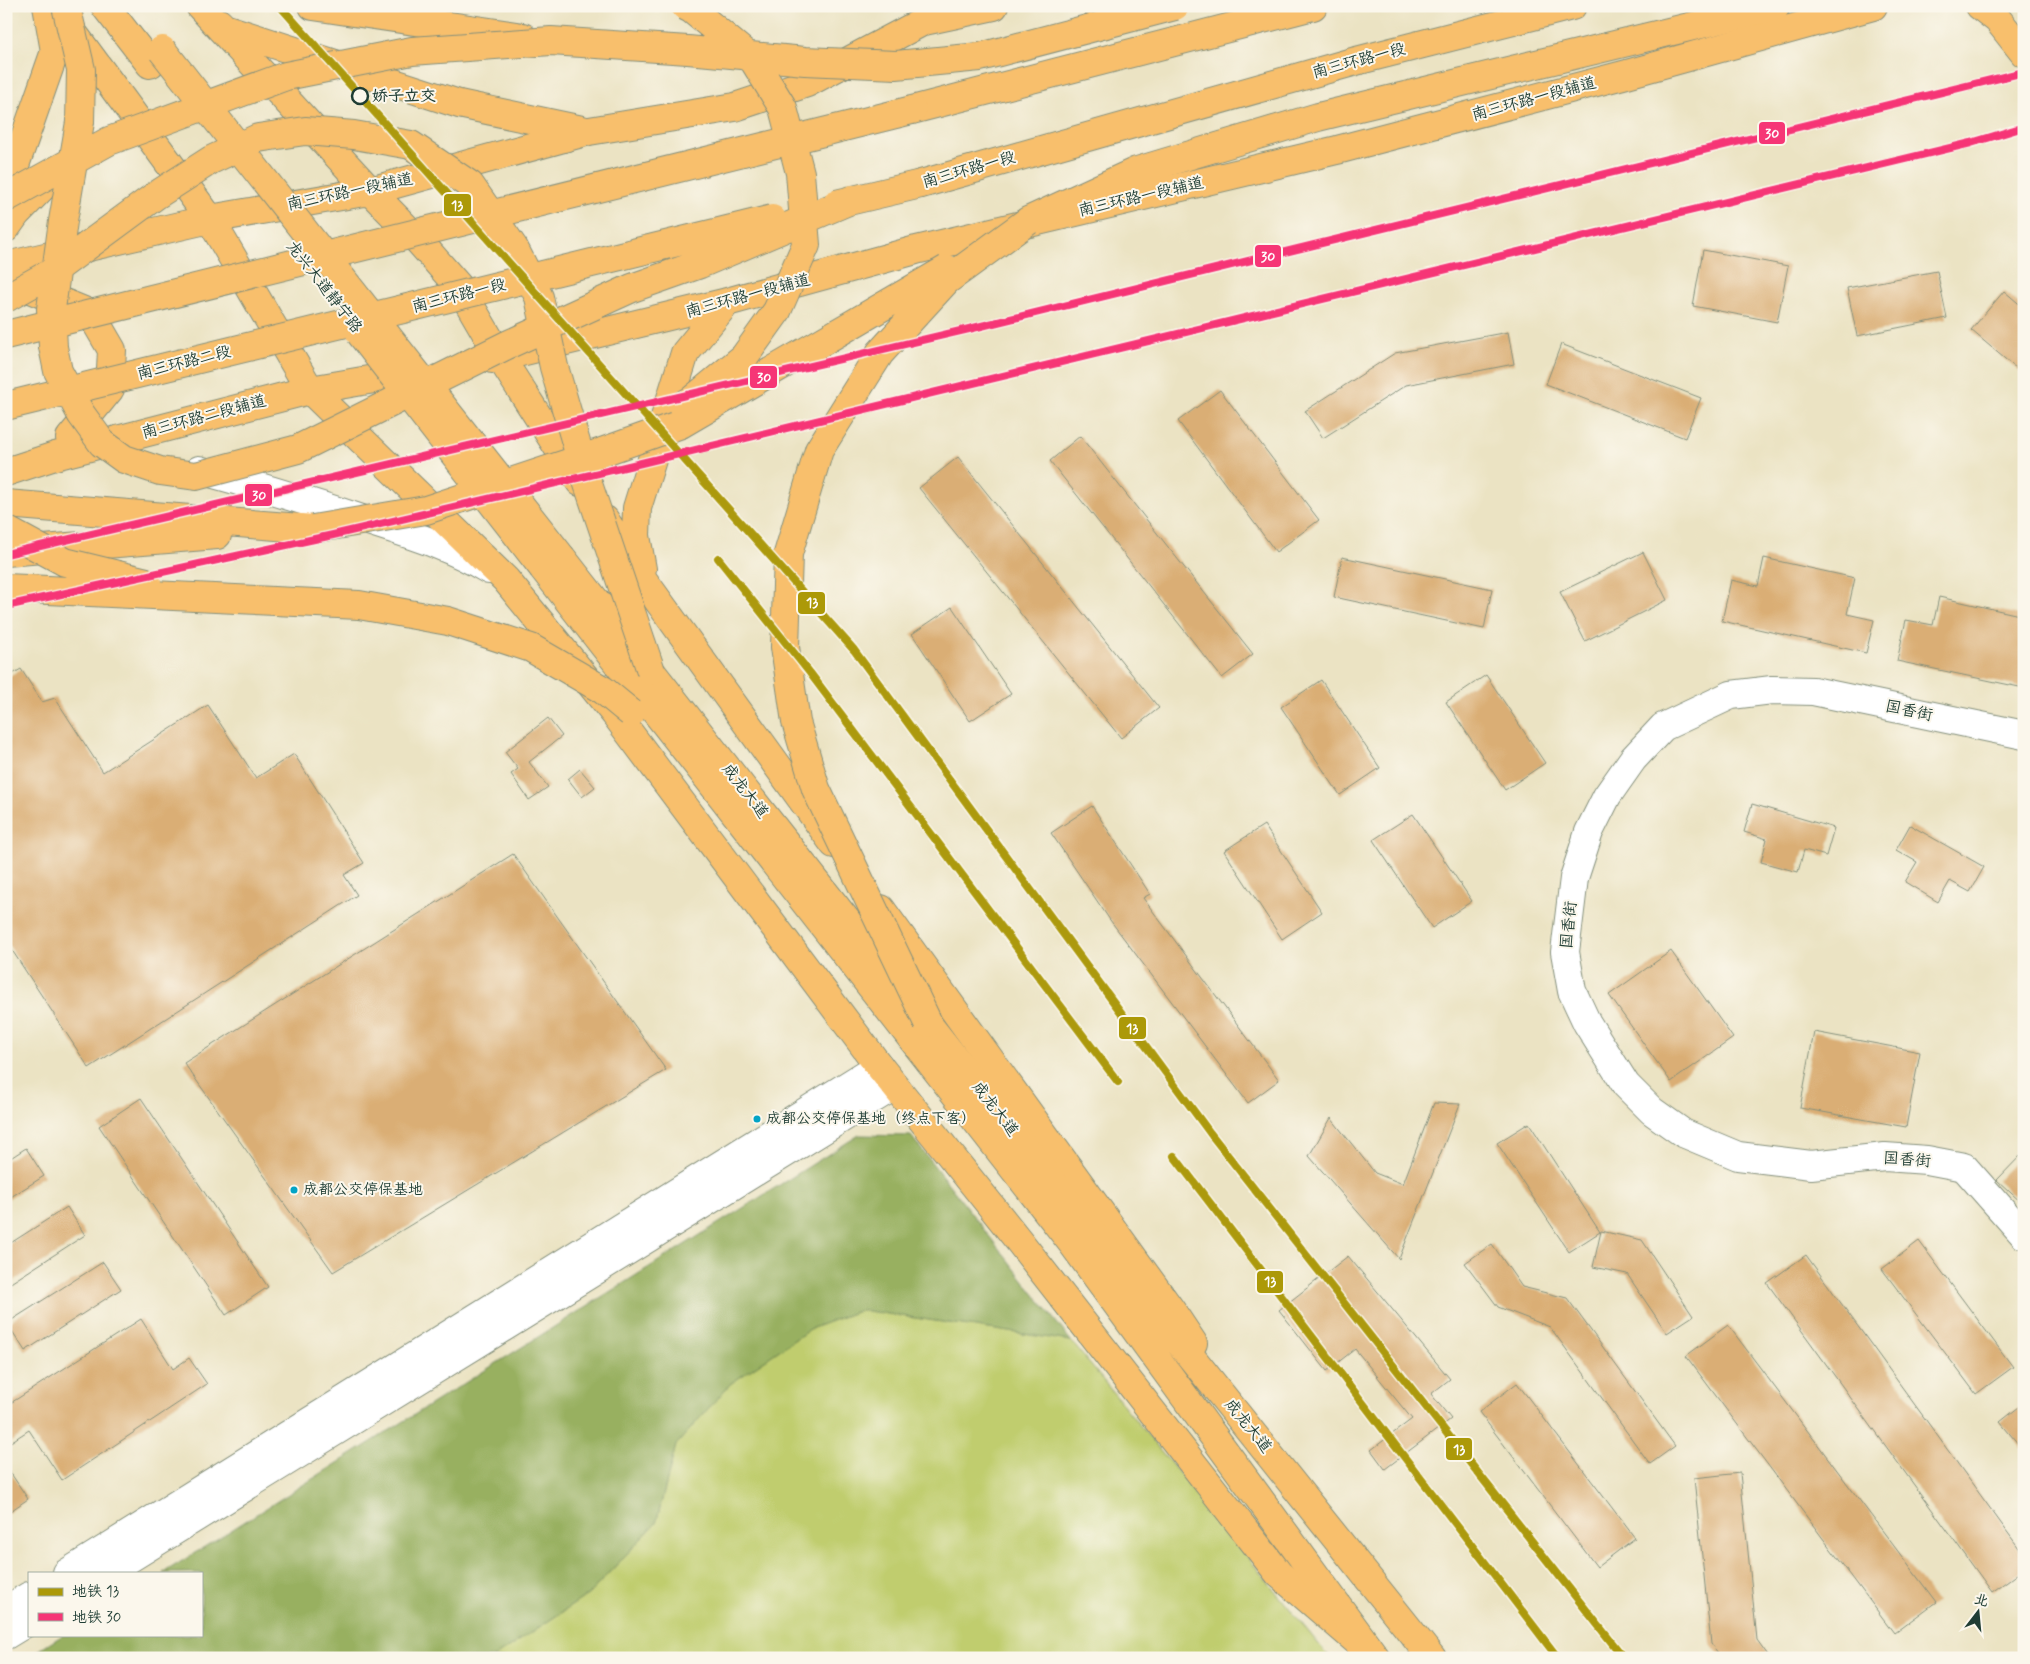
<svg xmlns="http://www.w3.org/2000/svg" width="2030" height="1664" font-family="Mynerve,'LXGW WenKai TC',sans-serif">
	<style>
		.green { fill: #c0cd6e; stroke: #708551 }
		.forest { fill: #98b061; stroke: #5c764a }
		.building { fill: #daae74 }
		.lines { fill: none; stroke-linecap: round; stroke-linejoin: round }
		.minor-casing { stroke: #85907c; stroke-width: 30 }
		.major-casing { stroke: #85907c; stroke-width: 30 }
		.highway-casing { stroke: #85907c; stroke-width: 30 }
		.minor { stroke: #fff; stroke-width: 28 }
		.major { stroke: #f8bf6c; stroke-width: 28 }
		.highway { stroke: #f8bf6c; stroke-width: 28 }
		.highway-bridge-casing { stroke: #85907c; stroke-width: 30; stroke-linecap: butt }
		.highway-bridge { stroke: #f8bf6c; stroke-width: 28 }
		.metro-1-casing { stroke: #fbf7ec; stroke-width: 11 }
		.metro-2-casing { stroke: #fbf7ec; stroke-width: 11 }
		.metro-1 { stroke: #ac9908; stroke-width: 8 }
		.metro-2 { stroke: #f63676; stroke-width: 8 }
		.stop-dot { fill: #fbf7ec; stroke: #1f3d34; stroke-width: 2.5 }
		.bus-dot { fill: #02a4c6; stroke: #fbf7ec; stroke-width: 2 }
		.labels { text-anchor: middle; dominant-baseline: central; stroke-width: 4; stroke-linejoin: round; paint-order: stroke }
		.bus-label { font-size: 15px; fill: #1f3d34; stroke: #fbf7ec; text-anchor: start }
		.street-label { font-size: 16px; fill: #1f3d34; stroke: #fbf7ec }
		.stop-label { font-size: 16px; font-weight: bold; fill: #1f3d34; stroke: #fbf7ec; text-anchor: start }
		.line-badge { stroke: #fbf7ec; stroke-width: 2 }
		.badge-label { font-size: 14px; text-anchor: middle; font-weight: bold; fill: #fff }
	</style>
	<rect width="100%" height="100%" fill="#fbf7ec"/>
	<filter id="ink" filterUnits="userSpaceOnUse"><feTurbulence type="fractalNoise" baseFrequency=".02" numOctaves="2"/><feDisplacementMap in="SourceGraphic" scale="10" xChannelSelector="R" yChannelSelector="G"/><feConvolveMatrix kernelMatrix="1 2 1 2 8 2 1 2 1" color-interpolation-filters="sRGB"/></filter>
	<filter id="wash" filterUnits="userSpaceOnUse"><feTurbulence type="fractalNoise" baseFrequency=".0096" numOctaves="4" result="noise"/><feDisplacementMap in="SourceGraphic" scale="20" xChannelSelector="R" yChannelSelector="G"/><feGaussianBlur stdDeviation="1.12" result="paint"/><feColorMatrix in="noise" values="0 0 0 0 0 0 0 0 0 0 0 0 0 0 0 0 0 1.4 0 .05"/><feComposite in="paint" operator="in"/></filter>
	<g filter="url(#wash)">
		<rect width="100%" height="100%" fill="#ebe3c3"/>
		<path class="green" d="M861 1310 1071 1341 1330 1658H493L589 1594 656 1523 676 1445 730 1384 810 1329Z"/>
		<path class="forest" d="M859 1135 911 1136 1071 1341 861 1310 810 1329 730 1384 676 1445 656 1523 589 1594 493 1658H27L63 1635H201V1573H163Z"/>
		<g id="blocks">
			<path class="building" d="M1703 250 1788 266 1777 322 1693 306Z
				M1937 271 1947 318 1857 336 1847 288Z
				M2004 291 2024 308V375L1971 330Z
				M1508 332 1514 364 1406 385 1323 438 1305 411 1395 353Z
				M1561 344 1701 398 1685 438 1546 384Z
				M1220 390 1319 520 1276 552 1178 421Z
				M1080 436 1253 654 1222 678 1050 461Z
				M958 457 1159 708 1121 738 919 488Z
				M1643 552 1667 600 1585 641 1560 592Z
				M1342 557 1492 589 1484 629 1334 597Z
				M1764 558 1855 578 1847 614 1874 620 1866 653 1722 621 1731 580 1758 586Z
				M1939 597 2024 616V688L1897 661 1906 620 1933 625Z
				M952 607 1011 694 970 721 912 634Z
				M21 669 42 702 55 698 103 772 208 705 256 778 294 754 364 863 344 875 357 895 89 1068 6 941V678Z
				M1486 675 1545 763 1505 790 1446 702Z
				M1321 680 1380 768 1340 795 1281 707Z
				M548 718 562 736 529 762 548 787 529 800 511 774 518 769 505 752Z
				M580 769 595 787 582 797 568 779Z
				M1752 804 1834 828 1826 856 1804 850 1798 872 1761 862 1767 839 1744 832Z
				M1092 806 1150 894 1143 898 1279 1080 1248 1103 1110 920 1051 833Z
				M1413 814 1472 901 1432 928 1373 840Z
				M1264 825 1322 912 1282 939 1224 851Z
				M1910 825 1984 867 1970 892 1950 881 1938 902 1905 882 1917 862 1896 850Z
				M513 854 666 1070 333 1272 184 1063Z
				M1671 951 1733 1038 1671 1082 1609 995Z
				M1814 1032 1920 1052 1906 1127 1800 1108Z
				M141 1098 268 1287 226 1315 99 1126Z
				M1434 1103 1460 1104 1399 1259 1309 1156 1331 1118 1375 1173 1403 1184Z
				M1529 1123 1600 1232 1569 1252 1497 1143Z
				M26 1148 44 1176 6 1200V1161Z
				M2024 1152V1205L1997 1180Z
				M67 1207 85 1235 6 1286V1246Z
				M1601 1231 1642 1240 1693 1316 1667 1333 1627 1274 1593 1267Z
				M1919 1241 2013 1367 1976 1394 1882 1269Z
				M1492 1244 1522 1287 1567 1298 1675 1446 1650 1464 1550 1327 1498 1307 1465 1263Z
				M1806 1255 2024 1555V1569L1992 1592 1767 1283Z
				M1348 1256 1450 1379 1431 1394 1451 1419 1385 1469 1371 1450 1412 1419 1355 1349 1327 1371 1279 1310Z
				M103 1262 121 1289 25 1351 7 1323Z
				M141 1319 173 1369 189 1358 207 1384 62 1480 29 1430 6 1445V1406Z
				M1728 1325 1936 1602 1894 1633 1686 1356Z
				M1517 1383 1635 1538 1597 1567 1479 1412Z
				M2024 1403V1451L2000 1422Z
				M6 1466 28 1499 6 1514Z
				M1740 1473 1757 1640 1770 1658H1722L1711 1644 1694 1478Z"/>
		</g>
	</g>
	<g filter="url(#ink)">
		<use href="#blocks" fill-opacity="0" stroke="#85907c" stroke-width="1"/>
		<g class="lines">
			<defs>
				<path id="minor" d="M199 470C255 485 310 502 365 520 408 534 450 546 489 570
					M2024 735 1813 691 1772 690 1731 695 1663 727 1633 759 1607 796 1589 832 1574 878 1565 952 1572 991 1587 1023 1626 1085 1652 1111 1683 1133 1738 1156 1811 1165 1885 1157 1927 1160 1964 1167 2024 1235
					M67 1573 879 1066
					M106 1573 894 1086
					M6 1610 29 1596
					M6 1635 29 1621"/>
				<path id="major" d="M200 6 370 191 416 238 460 288 500 357 580 482
					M1980 6 1998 20 2024 53
					M219 23 224 28 459 104 582 130
					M71 30 210 219 310 390 506 580 615 714 879 1066 1019 1241 1279 1574 1358 1642
					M6 191 55 51 47 6
					M6 266 210 219 370 191 589 131 735 107 807 83 924 21 994 6
					M30 289 91 314 112 350 110 389 70 438
					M492 359 727 302 916 250 1337 150 1627 74 1873 6
					M6 472 55 456 310 390 415 372
					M605 520 644 581 834 844
					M642 569 636 536 637 508 685 353 727 302
					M881 909 1171 1310 1193 1343"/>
				<path id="highway" d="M105 6 150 64
					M313 6 523 37
					M912 110 1313 6
					M921 184 1356 61 1572 6
					M1028 221 1137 171 1318 117 1776 6
					M6 228 16 214 56 173
					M6 504 313 529
					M6 552 217 535
					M562 558 1088 1228 1432 1658
					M543 568 1072 1243 1376 1658"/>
			</defs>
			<use href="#minor" class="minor-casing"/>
			<use href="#major" class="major-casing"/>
			<use href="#highway" class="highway-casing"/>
			<use href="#minor" class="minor"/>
			<use href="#major" class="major"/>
			<use href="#highway" class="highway"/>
			<defs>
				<path id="highway-bridge" d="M66 6 81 70 80 122 63 221 51 309 53 347 58 371 81 414 102 443 124 459 160 471 196 476 298 449 507 345 632 288 700 264 853 199
					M162 50 562 558
					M6 198 109 141 286 76 412 51 551 41 688 50 805 61 896 65 980 57 1175 6
					M836 204 921 184
					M6 298 49 274 155 196 211 160 258 138 305 131 354 135 411 145 470 185 514 248 539 297 554 367 588 484 651 671
					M360 333 543 568
					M6 335 912 110
					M6 406 772 219
					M682 406 692 400 744 357 777 311 806 245 800 173 783 108 754 61 691 9 685 6
					M313 529 426 510 602 452 681 424 947 269
					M6 530 65 562 147 582
					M6 588 359 605 448 621 531 648 603 690 631 713
					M928 1023 816 789 796 722 785 647 788 554 819 450 880 353 946 281 1028 221"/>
			</defs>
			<use href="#highway-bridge" class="highway-bridge-casing"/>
			<use href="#highway-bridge" class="highway-bridge"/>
			<defs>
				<path id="metro-1" d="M280 6 854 650 1210 1133 1624 1658
					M718 558 810 673 1118 1082
					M1174 1156 1558 1658"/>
				<path id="metro-2" d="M6 554 969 329 2024 72
					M6 606 333 535 633 465 1971 143 2024 127"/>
			</defs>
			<use href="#metro-1" class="metro-1-casing"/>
			<use href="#metro-2" class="metro-2-casing"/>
			<use href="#metro-1" class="metro-1"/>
			<use href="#metro-2" class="metro-2"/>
		</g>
	</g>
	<circle class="stop-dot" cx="360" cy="96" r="8"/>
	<g class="bus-dot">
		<circle cx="757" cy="1119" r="4.5"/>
		<circle cx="294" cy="1190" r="4.5"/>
	</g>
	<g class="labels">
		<g class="bus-label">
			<text x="766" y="1119">成都公交停保基地（终点下客）</text>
			<text x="303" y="1190">成都公交停保基地</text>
		</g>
		<g class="street-label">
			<text transform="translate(1359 61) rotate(-15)">南三环路一段</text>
			<text transform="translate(1534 99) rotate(-15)">南三环路一段辅道</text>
			<text transform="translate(969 170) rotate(-16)">南三环路一段</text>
			<text transform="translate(350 192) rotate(-12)">南三环路一段辅道</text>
			<text transform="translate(1141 197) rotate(-13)">南三环路一段辅道</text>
			<text transform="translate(324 287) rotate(52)">龙兴大道静宁路</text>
			<text transform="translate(459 296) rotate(-14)">南三环路一段</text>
			<text transform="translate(748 296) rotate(-15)">南三环路一段辅道</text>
			<text transform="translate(184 363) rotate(-14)">南三环路二段</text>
			<text transform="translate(204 417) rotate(-15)">南三环路二段辅道</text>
			<text transform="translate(1909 711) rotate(12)">国香街</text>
			<text transform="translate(745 791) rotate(52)">成龙大道</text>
			<text transform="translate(1569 925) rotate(-84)">国香街</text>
			<text transform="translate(995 1109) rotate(52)">成龙大道</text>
			<text transform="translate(1907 1160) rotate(4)">国香街</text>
			<text transform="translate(1248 1426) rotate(51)">成龙大道</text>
		</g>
		<g class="stop-label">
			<text x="372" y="96">娇子立交</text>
		</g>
	</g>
	<g class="line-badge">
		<rect x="1758" y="121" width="28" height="24" rx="5" fill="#f63676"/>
		<rect x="443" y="193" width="29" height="24" rx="5" fill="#ac9908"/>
		<rect x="1254" y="244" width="28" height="24" rx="5" fill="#f63676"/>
		<rect x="749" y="365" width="29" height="24" rx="5" fill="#f63676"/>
		<rect x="244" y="483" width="29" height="24" rx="5" fill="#f63676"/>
		<rect x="797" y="591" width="29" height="24" rx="5" fill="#ac9908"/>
		<rect x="1118" y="1016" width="29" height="24" rx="5" fill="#ac9908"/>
		<rect x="1256" y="1270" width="28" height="24" rx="5" fill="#ac9908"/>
		<rect x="1445" y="1437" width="28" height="24" rx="5" fill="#ac9908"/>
	</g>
	<g class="badge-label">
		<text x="1772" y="138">30</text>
		<text x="457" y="210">13</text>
		<text x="1268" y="261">30</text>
		<text x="764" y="382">30</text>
		<text x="259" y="500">30</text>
		<text x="812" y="607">13</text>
		<text x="1132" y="1033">13</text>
		<text x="1270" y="1286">13</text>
		<text x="1459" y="1454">13</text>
	</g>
	<rect width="2030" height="1664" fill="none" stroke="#fbf7ec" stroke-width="25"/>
	<rect x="28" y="1572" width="175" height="65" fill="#fbf7ec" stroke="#a3ada2"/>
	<rect x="38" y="1588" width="25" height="8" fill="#ac9908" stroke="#a3ada2"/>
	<text x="72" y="1596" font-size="15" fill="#1f3d34">地铁 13</text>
	<rect x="38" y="1613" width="25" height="8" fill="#f63676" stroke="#a3ada2"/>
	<text x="72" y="1622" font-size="15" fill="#1f3d34">地铁 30</text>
	<g transform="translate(1978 1612) rotate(16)" stroke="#fbf7ec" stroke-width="4" paint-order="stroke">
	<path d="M0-4L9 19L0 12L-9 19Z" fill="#1f3d34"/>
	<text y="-8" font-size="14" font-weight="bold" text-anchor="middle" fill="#1f3d34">北</text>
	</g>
</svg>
